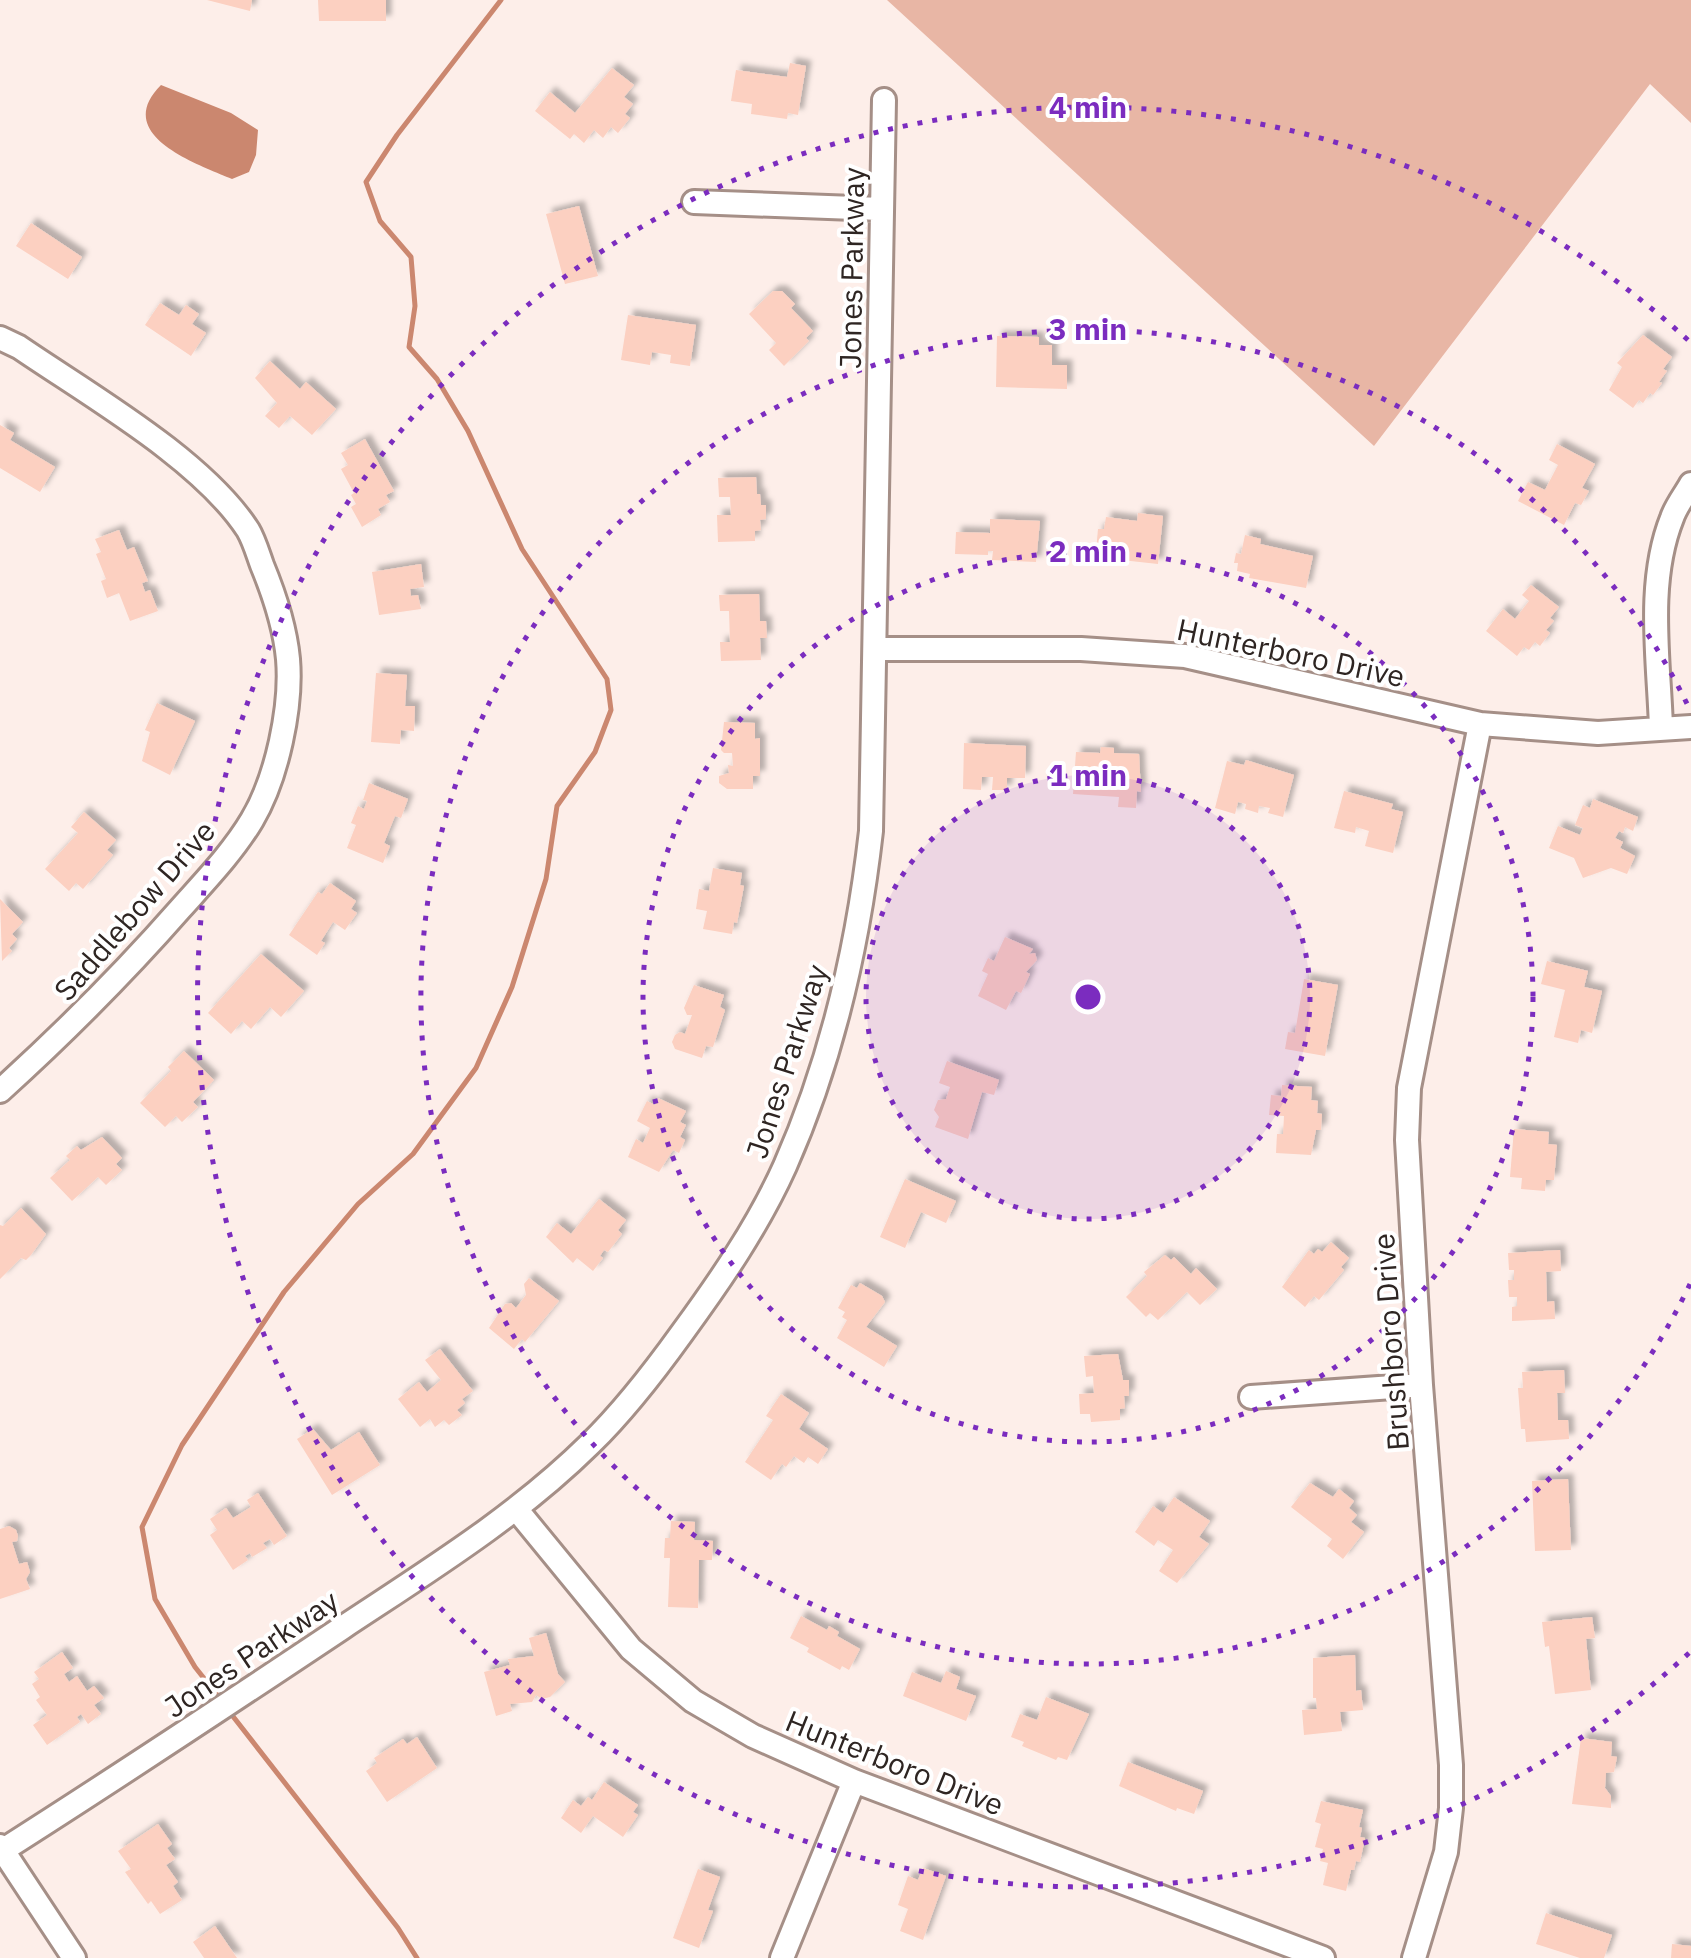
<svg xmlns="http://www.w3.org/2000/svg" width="1691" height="1958" font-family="'IBM Plex Sans',sans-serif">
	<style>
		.green { fill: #e8b6a5 }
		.water { fill: #cb876f }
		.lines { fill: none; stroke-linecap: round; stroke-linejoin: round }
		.stream { stroke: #cb876f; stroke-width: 5 }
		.building { fill: #fcd0c1; filter: url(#shadow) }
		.minor-casing { stroke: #a58f87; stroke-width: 28 }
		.minor { stroke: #fff; stroke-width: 22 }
		.ring { fill: none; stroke: #7b2cbf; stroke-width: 5; stroke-dasharray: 5 10 }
		.labels { text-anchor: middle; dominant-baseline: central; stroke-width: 8; stroke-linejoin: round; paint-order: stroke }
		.street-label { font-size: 30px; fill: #2e2522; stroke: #fff }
		.centre { fill: #7b2cbf; stroke: #fff; stroke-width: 5 }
		.ring-label { font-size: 30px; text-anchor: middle; font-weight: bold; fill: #7b2cbf; stroke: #fff; stroke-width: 8; stroke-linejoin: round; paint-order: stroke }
	</style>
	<defs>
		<filter id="shadow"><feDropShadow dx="5.5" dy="-5.5" stdDeviation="2.5" flood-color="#0004"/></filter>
	</defs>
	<rect width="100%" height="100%" fill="#fdeee9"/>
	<path class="green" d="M887 0H1691V123L1650 84 1374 446Z"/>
	<path class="water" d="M161 85 231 113 258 130 256 155 249 172 232 179C197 164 111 135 161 85Z"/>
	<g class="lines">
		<path class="stream" d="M222 1701 195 1667 155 1599 142 1527 182 1445 284 1292 358 1204 413 1154 476 1068 512 987 546 879 557 806 595 752 611 710 607 679 522 549 468 431 437 379 409 347 415 306 411 257 380 221 366 182 397 135 501 0
			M228 1710 398 1928 417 1958"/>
	</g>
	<path class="building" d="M207 0H252L250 11Z
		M318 0H386V21H319Z
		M790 63 806 66 798 115 788 113 787 119 751 114 752 104 731 101 736 70 787 77Z
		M612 68 634 85 624 97 633 104 625 114 630 118 618 133 611 127 603 138 594 130 584 143 574 134 570 139 535 111 550 92 575 113Z
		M579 206 598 276 565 284 546 214Z
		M31 223 82 257 68 279 16 246Z
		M773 291H782L795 304 791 308 813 331 806 338 809 341 784 366 769 350 776 343 749 314Z
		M160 303 179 315 186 305 199 314 192 324 206 333 191 356 145 325Z
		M628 315 696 325 690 366 670 363 671 355 652 352 650 365 621 360Z
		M1643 335 1672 357 1663 369 1667 371 1659 382 1662 383 1653 395 1650 393 1643 403 1639 400 1633 408 1609 390 1622 367 1617 363Z
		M997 336 1039 337V345H1052V365H1067V389L996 387Z
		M270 361 300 389 306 382 336 409 312 435 290 416 279 428 265 416 277 403 255 378Z
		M0 425 14 433 10 440 55 467 40 492 0 468Z
		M365 439 394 491 386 495 390 502 378 509 381 515 362 527 351 507 356 504 351 495 354 493 341 469 348 465 341 453Z
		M1557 444 1595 464 1582 488 1589 491 1581 505 1575 503 1564 525 1518 501 1528 482 1545 490 1558 465 1549 460Z
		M756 477 757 494H760L761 505H766V519L760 520 761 530 755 531V541L718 542 717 515H731L730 497H719L718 478Z
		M1138 513 1163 516 1158 564 1103 558 1104 552 1096 551 1098 529H1104L1106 517 1137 521Z
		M990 519 1040 521 1036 562 992 560 993 551H988V555L955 554 956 532 990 533Z
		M119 530 127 550 134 547 148 581 142 583 145 592 150 590 158 611 130 621 119 593 107 598 101 581 106 579 96 554 101 552 95 539Z
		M1245 535 1261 539 1260 544 1313 556 1306 588 1249 578 1250 574 1237 571 1238 563H1234L1236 553 1241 554Z
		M421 564 424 587 410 589 411 596 418 595 421 609 379 615 372 572Z
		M1531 585 1559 607 1550 618 1554 621 1546 630 1550 633 1540 646 1535 642 1529 650 1524 647 1517 656 1486 631 1503 609 1515 619 1529 601 1522 595Z
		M759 594 760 621H766L767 638H760L761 660 721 661 720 642H730L729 611H720L719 595Z
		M376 673 407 675 405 706H415L414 731 401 730 400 744 371 742Z
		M157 703 195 721 170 775 142 761 150 732 145 730Z
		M724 722 755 723V739L760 738V776H753V789H727L719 783V776L729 773 728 765 733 766 732 753H724L721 750Z
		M964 743 1026 746 1025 778H1007V790H992L993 777H982L981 790 963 789Z
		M1101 747 1114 748V753L1139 754 1141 792 1137 791 1136 808 1118 807 1119 797 1073 794 1076 752 1100 753Z
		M1246 760 1294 775 1283 817 1268 813 1270 808 1259 806 1258 813 1245 809 1246 804 1238 802 1235 814 1215 808 1227 761 1244 765Z
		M369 783 408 799 401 818 395 816 384 843 390 846 383 863 347 848 356 825 351 823 358 806 364 809 367 801 363 800Z
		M1344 791 1393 804 1391 809 1403 812 1393 853 1365 846 1369 831 1356 827 1355 833 1334 828Z
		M1593 799 1638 817 1633 831 1625 827 1623 833 1619 831 1615 838 1623 842 1620 848 1635 856 1627 874 1611 868 1583 878 1574 858 1549 848 1558 826 1580 835 1583 828 1575 825 1583 805 1590 808Z
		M84 812 116 840 107 850 113 855 83 889 76 883 69 891 45 869 78 833 71 827Z
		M713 868 742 873 740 885 744 886 737 923 734 922 732 934 703 929 707 911 696 909 699 889 709 891Z
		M330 883 356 901 351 909 357 913 345 930 333 922 321 941 325 943 317 955 289 935 318 892 322 894Z
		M0 899 23 922 12 934 17 939 9 948 12 951 2 961Z
		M1005 937 1033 949 1029 954 1035 953 1037 960 1026 972 1030 974 1021 993 1016 991 1006 1010 978 996 988 974 982 971 988 958 994 961Z
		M261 954 304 991 281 1017 270 1007 251 1029 242 1021 231 1034 208 1013Z
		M1547 961 1588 971 1584 987 1602 991 1592 1033 1581 1030 1578 1043 1554 1037 1565 990 1541 984Z
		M1304 979 1338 985 1325 1056 1285 1049 1288 1032 1295 1033Z
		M694 985 724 995 720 1007 725 1010 713 1047 706 1046 702 1058 675 1049 672 1042 675 1035 680 1032 685 1034 692 1015H687L684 1008Z
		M184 1051 214 1080 193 1102 198 1107 182 1122 176 1116 165 1127 140 1103 171 1071 168 1067Z
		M947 1061 999 1080 994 1095 982 1092 968 1139 935 1127 939 1117 934 1110 938 1100 946 1099 950 1087 939 1083Z
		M1282 1085 1312 1087 1311 1100 1318 1101 1317 1113 1322 1114 1321 1130H1316L1311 1155 1276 1153 1277 1134H1283L1284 1116 1269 1115 1271 1095 1281 1096Z
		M658 1098 686 1111 680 1122 686 1125 680 1137 685 1140 679 1153 673 1150 659 1172 628 1157 636 1139 643 1143 650 1128 637 1121 647 1101 655 1105Z
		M1514 1129 1549 1132 1548 1144 1557 1145 1554 1180H1546L1545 1191 1521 1189 1522 1178 1510 1177Z
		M102 1137 122 1158 116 1164 122 1170 106 1185 98 1177 72 1201 50 1178 70 1160 66 1156 77 1146 81 1150Z
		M905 1179 956 1201 946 1223 921 1212 905 1248 880 1237Z
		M599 1199 626 1220 618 1230 622 1234 608 1252 604 1250 600 1256 603 1258 593 1271 577 1258 573 1263 546 1237 557 1223 571 1234Z
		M21 1208 46 1234 31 1255 26 1260 21 1258 0 1279V1225L3 1226Z
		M1331 1242 1349 1258 1341 1267 1344 1270 1319 1300 1314 1296 1305 1307 1282 1287 1309 1250 1314 1254 1318 1249 1322 1252Z
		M1560 1250 1561 1271 1546 1272 1547 1302 1554 1301 1555 1319 1512 1321V1307L1517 1306V1297H1509L1508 1280H1514V1270H1509L1508 1253Z
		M1165 1255 1171 1260 1174 1257 1191 1274 1196 1268 1217 1289 1200 1305 1187 1292 1158 1320 1150 1313 1146 1317 1126 1297 1147 1276 1144 1272Z
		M529 1278 559 1301 525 1342 522 1339 514 1349 489 1328 505 1304 511 1303 516 1308 526 1295 524 1284Z
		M860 1283 882 1296 885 1302 866 1327 897 1346 884 1367 837 1338 847 1320 842 1317 845 1312 838 1308 851 1285 857 1288Z
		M440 1349 473 1391 462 1399 465 1403 457 1410 462 1415 449 1425 444 1420 435 1427 430 1419 420 1427 398 1399 419 1382 427 1392 441 1380 425 1360Z
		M1118 1354 1123 1380H1129V1396H1124L1125 1408 1120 1409V1420L1091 1422 1090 1414H1080L1079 1394 1094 1393 1093 1376 1086 1377 1084 1356Z
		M1564 1370 1565 1393H1557L1558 1420H1568L1569 1439 1526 1442 1525 1429H1521L1518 1388H1523L1522 1372Z
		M781 1394 809 1413 799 1429 828 1449 818 1464 808 1457 804 1463 794 1456 786 1467 782 1464 771 1480 745 1462 773 1420 766 1416Z
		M313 1429 331 1450 359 1432 380 1465 332 1495 297 1439Z
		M1568 1479 1571 1550 1535 1551 1532 1481Z
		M1310 1483 1333 1497 1339 1489 1354 1501 1349 1508 1357 1515 1351 1522 1364 1532 1343 1559 1327 1546 1332 1539 1291 1507Z
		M258 1493 287 1536 274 1545 270 1539 263 1543 267 1548 252 1557 250 1553 245 1556 248 1560 233 1570 210 1535 217 1530 210 1519 226 1508 233 1518 251 1507 247 1500Z
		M1174 1497 1210 1521 1199 1537 1209 1544 1177 1583 1159 1571 1173 1550 1158 1540 1154 1546 1135 1532 1153 1506 1163 1513Z
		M671 1521 695 1522 694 1540 713 1541 712 1560H699L698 1608 668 1607 670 1558H664L665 1538H670Z
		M9 1526 16 1530 18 1536 17 1541 12 1542 19 1564 27 1562 30 1572 26 1579 30 1589 0 1599V1529Z
		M801 1616 827 1630 829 1626 839 1632 837 1636 860 1649 849 1670 842 1666 840 1670 807 1652 809 1648 790 1638Z
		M1592 1617 1595 1638 1586 1639 1591 1690 1555 1694 1549 1646 1545 1647 1542 1622Z
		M546 1633 558 1674 565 1682 550 1697 542 1699 536 1695 532 1702 510 1704 512 1711 496 1716 484 1672 510 1665 508 1659 534 1656 529 1638Z
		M62 1652 73 1668 64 1674 69 1682 77 1676 87 1691 94 1686 104 1698 94 1705 101 1714 88 1724 81 1714 77 1717 80 1722 47 1745 33 1725 47 1715 36 1700 40 1697 32 1684 39 1679 34 1672Z
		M1355 1655 1356 1691 1361 1690 1363 1710 1340 1712 1342 1731 1304 1735 1302 1710 1317 1709 1316 1698H1313V1658Z
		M946 1671 960 1677 956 1689 976 1696 966 1721 903 1696 912 1672 941 1683Z
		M1046 1697 1089 1714 1067 1760 1058 1757 1056 1760 1022 1746 1024 1742 1011 1737 1020 1714 1037 1720Z
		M417 1737 437 1768 387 1802 366 1771 377 1763 374 1758 403 1739 407 1744Z
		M1581 1738 1612 1742 1611 1756 1617 1757 1614 1772 1606 1773 1605 1788 1611 1796V1808L1572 1804Z
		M1128 1762 1203 1791 1194 1814 1177 1808 1176 1811 1119 1786Z
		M604 1782 638 1805 633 1812 638 1815 623 1837 593 1816 581 1833 561 1818 573 1800 581 1806 588 1797 592 1800Z
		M1321 1801 1363 1810 1359 1827 1362 1828 1360 1837 1365 1838 1360 1862 1356 1861 1354 1870H1351L1346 1891 1323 1885 1328 1863 1320 1861 1323 1849 1315 1847 1321 1824 1315 1822Z
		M158 1824 172 1844 167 1848 175 1859 166 1865 178 1882 173 1886 182 1900 160 1914 151 1901 148 1904 125 1872 131 1869 118 1851Z
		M923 1868 946 1876 923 1940 900 1931 908 1909 898 1905 908 1876 918 1880Z
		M698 1869 720 1877 708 1910 713 1911 699 1948 673 1938Z
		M1546 1913 1612 1935 1604 1958H1580L1536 1944Z
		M215 1926 237 1958H204L193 1942Z
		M1672 1944 1691 1946V1958H1671Z"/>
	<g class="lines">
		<defs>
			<path id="minor" d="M694 202 881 209
				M0 338 19 347C89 395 202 459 248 530 254 540 258 554 262 565 274 594 285 627 288 659 292 707 277 778 252 820 233 852 205 881 181 908 124 973 64 1033 0 1091
				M875 649H1081L1185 656 1480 724 1598 733 1691 727
				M1661 728C1659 661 1646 583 1672 518 1676 506 1685 495 1691 484
				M1251 1397 1421 1385
				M517 1510 631 1649 693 1701 753 1736 854 1781 1323 1958
				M0 1846 74 1958
				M0 1852C115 1779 228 1704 342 1628 428 1571 516 1517 590 1444 624 1411 654 1372 682 1333 720 1281 758 1226 785 1166 832 1060 858 946 871 831L884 100
				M782 1958 854 1781
				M1414 1958 1446 1852 1451 1808V1765L1421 1385 1407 1140 1409 1088 1480 724"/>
		</defs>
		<use href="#minor" class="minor-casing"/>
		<use href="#minor" class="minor"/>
	</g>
	<circle cx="1088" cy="997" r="222" fill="#7b2cbf" fill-opacity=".12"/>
	<g class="ring">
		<circle cx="1088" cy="997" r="222"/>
		<circle cx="1088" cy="997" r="445"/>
		<path d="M1690 1284A667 667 0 1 1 1690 710"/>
		<path d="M1689 1653A890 890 0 1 1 1689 341"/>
	</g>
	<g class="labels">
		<g class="street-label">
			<text transform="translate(851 268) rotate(-89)">Jones Parkway</text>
			<text transform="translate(1291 652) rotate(12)">Hunterboro Drive</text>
			<text transform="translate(134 910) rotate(-49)">Saddlebow Drive</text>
			<text transform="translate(786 1061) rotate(-72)">Jones Parkway</text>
			<text transform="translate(1390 1342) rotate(-94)">Brushboro Drive</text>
			<text transform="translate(251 1653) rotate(-34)">Jones Parkway</text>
			<text transform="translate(895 1762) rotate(22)">Hunterboro Drive</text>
		</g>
	</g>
	<circle cx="1088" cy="997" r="15" class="centre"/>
	<g class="ring-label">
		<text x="1088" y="118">4 min</text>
		<text x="1088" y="340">3 min</text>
		<text x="1088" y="562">2 min</text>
		<text x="1088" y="786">1 min</text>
	</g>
</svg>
